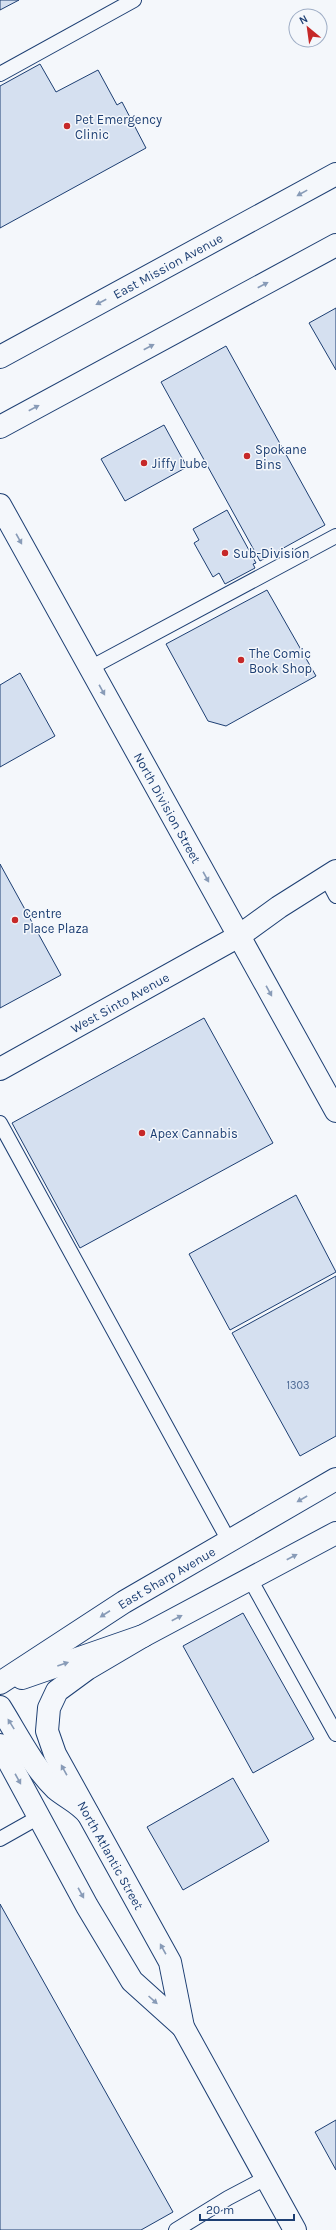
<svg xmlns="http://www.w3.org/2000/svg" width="336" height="2230" font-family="Karla,sans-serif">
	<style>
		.building { fill: #d5e0f0; stroke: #1d3f73 }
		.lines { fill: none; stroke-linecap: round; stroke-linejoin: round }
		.lane-casing { stroke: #1d3f73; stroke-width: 16 }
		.street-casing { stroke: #1d3f73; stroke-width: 24 }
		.secondary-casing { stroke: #1d3f73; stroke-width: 24 }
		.primary-casing { stroke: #1d3f73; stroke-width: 24 }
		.lane { stroke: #f4f7fb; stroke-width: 14 }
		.street { stroke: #f4f7fb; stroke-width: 22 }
		.secondary { stroke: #f4f7fb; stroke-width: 22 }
		.primary { stroke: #f4f7fb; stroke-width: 22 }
		.oneway { fill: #889bb7 }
		.poi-dot { fill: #c62828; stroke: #f4f7fb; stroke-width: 1.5 }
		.labels { text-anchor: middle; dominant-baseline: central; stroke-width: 3; stroke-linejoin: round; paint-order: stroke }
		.number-label { font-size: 11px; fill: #4b6792 }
		.poi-label { font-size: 13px; fill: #1d3f73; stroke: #f4f7fb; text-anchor: start }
		.street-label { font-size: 13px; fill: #1d3f73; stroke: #f4f7fb }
	</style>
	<rect width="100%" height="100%" fill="#f4f7fb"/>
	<path class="building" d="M0 0H19L0 10Z
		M40 64 56 92 98 70 117 105 122 102 146 148 0 228V86Z
		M336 308V370L309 323Z
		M226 346 325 525 260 561 161 382Z
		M164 425 187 467 125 501 101 459Z
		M227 510 256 563 253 564 255 568 225 584 219 573 213 577 194 543 199 540 193 529Z
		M267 590 316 676 226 726 208 721 166 644Z
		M20 673 55 736 0 767V685Z
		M0 864 61 975 0 1008Z
		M204 1018 273 1143 80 1248 12 1123Z
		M296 1195 336 1272 230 1330 189 1254Z
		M336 1276V1436L300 1456 232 1333Z
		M243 1613 314 1739 253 1773 183 1646Z
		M233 1778 269 1841 183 1890 147 1827Z
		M0 1904 173 2212 141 2230H0Z
		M336 2120V2170L315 2132Z"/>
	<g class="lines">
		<defs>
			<path id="lane" d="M0 74 134 0
				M90 668 336 536
				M326 877 336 896
				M0 1123 229 1541
				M250 1579 336 1734
				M0 1839 39 1817
				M176 2230 228 2198 266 2178"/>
			<g id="street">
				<path id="s1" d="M0 1069 239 936 279 907 336 871"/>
				<path d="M0 1707C17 1734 33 1767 56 1789 67 1798 79 1803 88 1814"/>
			</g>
			<g id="secondary">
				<path id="s2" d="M143 1636 87 1669 57 1691 49 1708 47 1731 55 1754 170 1962 183 2027 295 2230"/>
				<path d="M22 1678 143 1636 336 1533"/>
				<path id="s3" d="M0 1683 124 1602 336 1479"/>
				<path d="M0 1745 87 1906 132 1981 183 2027"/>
			</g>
			<g id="primary">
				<path id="s4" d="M0 357 336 174"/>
				<path d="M0 427 336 245"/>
				<path id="s5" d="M0 505 336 1111"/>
			</g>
		</defs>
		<use href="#lane" class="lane-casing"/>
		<use href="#street" class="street-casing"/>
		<use href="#secondary" class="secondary-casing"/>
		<use href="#primary" class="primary-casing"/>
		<use href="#lane" class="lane"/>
		<use href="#street" class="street"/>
		<use href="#secondary" class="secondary"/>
		<use href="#primary" class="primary"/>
	</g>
	<defs><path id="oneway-solid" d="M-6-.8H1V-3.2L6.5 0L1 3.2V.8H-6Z"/></defs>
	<g class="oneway">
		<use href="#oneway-solid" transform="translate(302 193) rotate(151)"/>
		<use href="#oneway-solid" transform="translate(263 285) rotate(-28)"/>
		<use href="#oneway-solid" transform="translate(101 302) rotate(152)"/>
		<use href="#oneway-solid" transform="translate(149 347) rotate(-28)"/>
		<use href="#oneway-solid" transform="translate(34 408) rotate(-28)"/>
		<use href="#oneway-solid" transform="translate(19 539) rotate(61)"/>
		<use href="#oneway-solid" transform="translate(102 690) rotate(61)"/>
		<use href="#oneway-solid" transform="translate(206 877) rotate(61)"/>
		<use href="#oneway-solid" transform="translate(269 991) rotate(61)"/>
		<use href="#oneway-solid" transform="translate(302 1499) rotate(150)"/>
		<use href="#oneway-solid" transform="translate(292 1557) rotate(-28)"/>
		<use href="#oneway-solid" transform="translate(105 1614) rotate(147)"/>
		<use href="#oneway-solid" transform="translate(177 1618) rotate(-28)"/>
		<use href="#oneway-solid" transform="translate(63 1664) rotate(-19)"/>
		<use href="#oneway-solid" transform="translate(11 1724) rotate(-122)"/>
		<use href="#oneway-solid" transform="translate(64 1770) rotate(-119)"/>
		<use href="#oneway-solid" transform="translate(18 1779) rotate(61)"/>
		<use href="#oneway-solid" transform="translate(81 1893) rotate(61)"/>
		<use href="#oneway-solid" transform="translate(163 1949) rotate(-119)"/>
		<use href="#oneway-solid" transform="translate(153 2000) rotate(42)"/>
	</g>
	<g class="poi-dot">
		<circle cx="67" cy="126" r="4"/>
		<circle cx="247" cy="456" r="4"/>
		<circle cx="144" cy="463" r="4"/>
		<circle cx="225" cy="553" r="4"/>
		<circle cx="241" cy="660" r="4"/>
		<circle cx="15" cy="920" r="4"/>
		<circle cx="142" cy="1133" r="4"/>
	</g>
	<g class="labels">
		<g class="number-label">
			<text x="298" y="1385">1303</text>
		</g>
		<g class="poi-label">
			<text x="75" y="119">Pet Emergency<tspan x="75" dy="15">Clinic</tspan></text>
			<text x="255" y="449">Spokane<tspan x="255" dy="15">Bins</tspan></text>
			<text x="152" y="463">Jiffy Lube</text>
			<text x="233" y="553">Sub-Division</text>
			<text x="249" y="653">The Comic<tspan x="249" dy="15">Book Shop</tspan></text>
			<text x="23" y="913">Centre<tspan x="23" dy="15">Place Plaza</tspan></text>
			<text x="150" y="1133">Apex Cannabis</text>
		</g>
		<g class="street-label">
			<text stroke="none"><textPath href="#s4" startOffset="191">East Mission Avenue</textPath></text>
			<text stroke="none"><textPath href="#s5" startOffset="346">North Division Street</textPath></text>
			<text stroke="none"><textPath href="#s1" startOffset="137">West Sinto Avenue</textPath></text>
			<text stroke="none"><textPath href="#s3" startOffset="197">East Sharp Avenue</textPath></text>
			<text stroke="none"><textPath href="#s2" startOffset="284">North Atlantic Street</textPath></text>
		</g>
	</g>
	<g transform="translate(308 28) rotate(331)"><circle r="19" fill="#f4f7fb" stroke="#9eadc5"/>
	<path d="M0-3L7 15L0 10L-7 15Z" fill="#c62828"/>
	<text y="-6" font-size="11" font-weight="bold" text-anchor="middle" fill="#1d3f73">N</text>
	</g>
	<path d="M200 2214v6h94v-6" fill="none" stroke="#1d3f73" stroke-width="2"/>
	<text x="206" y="2214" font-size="12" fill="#1d3f73" stroke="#f4f7fb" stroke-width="3" paint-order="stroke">20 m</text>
</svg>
